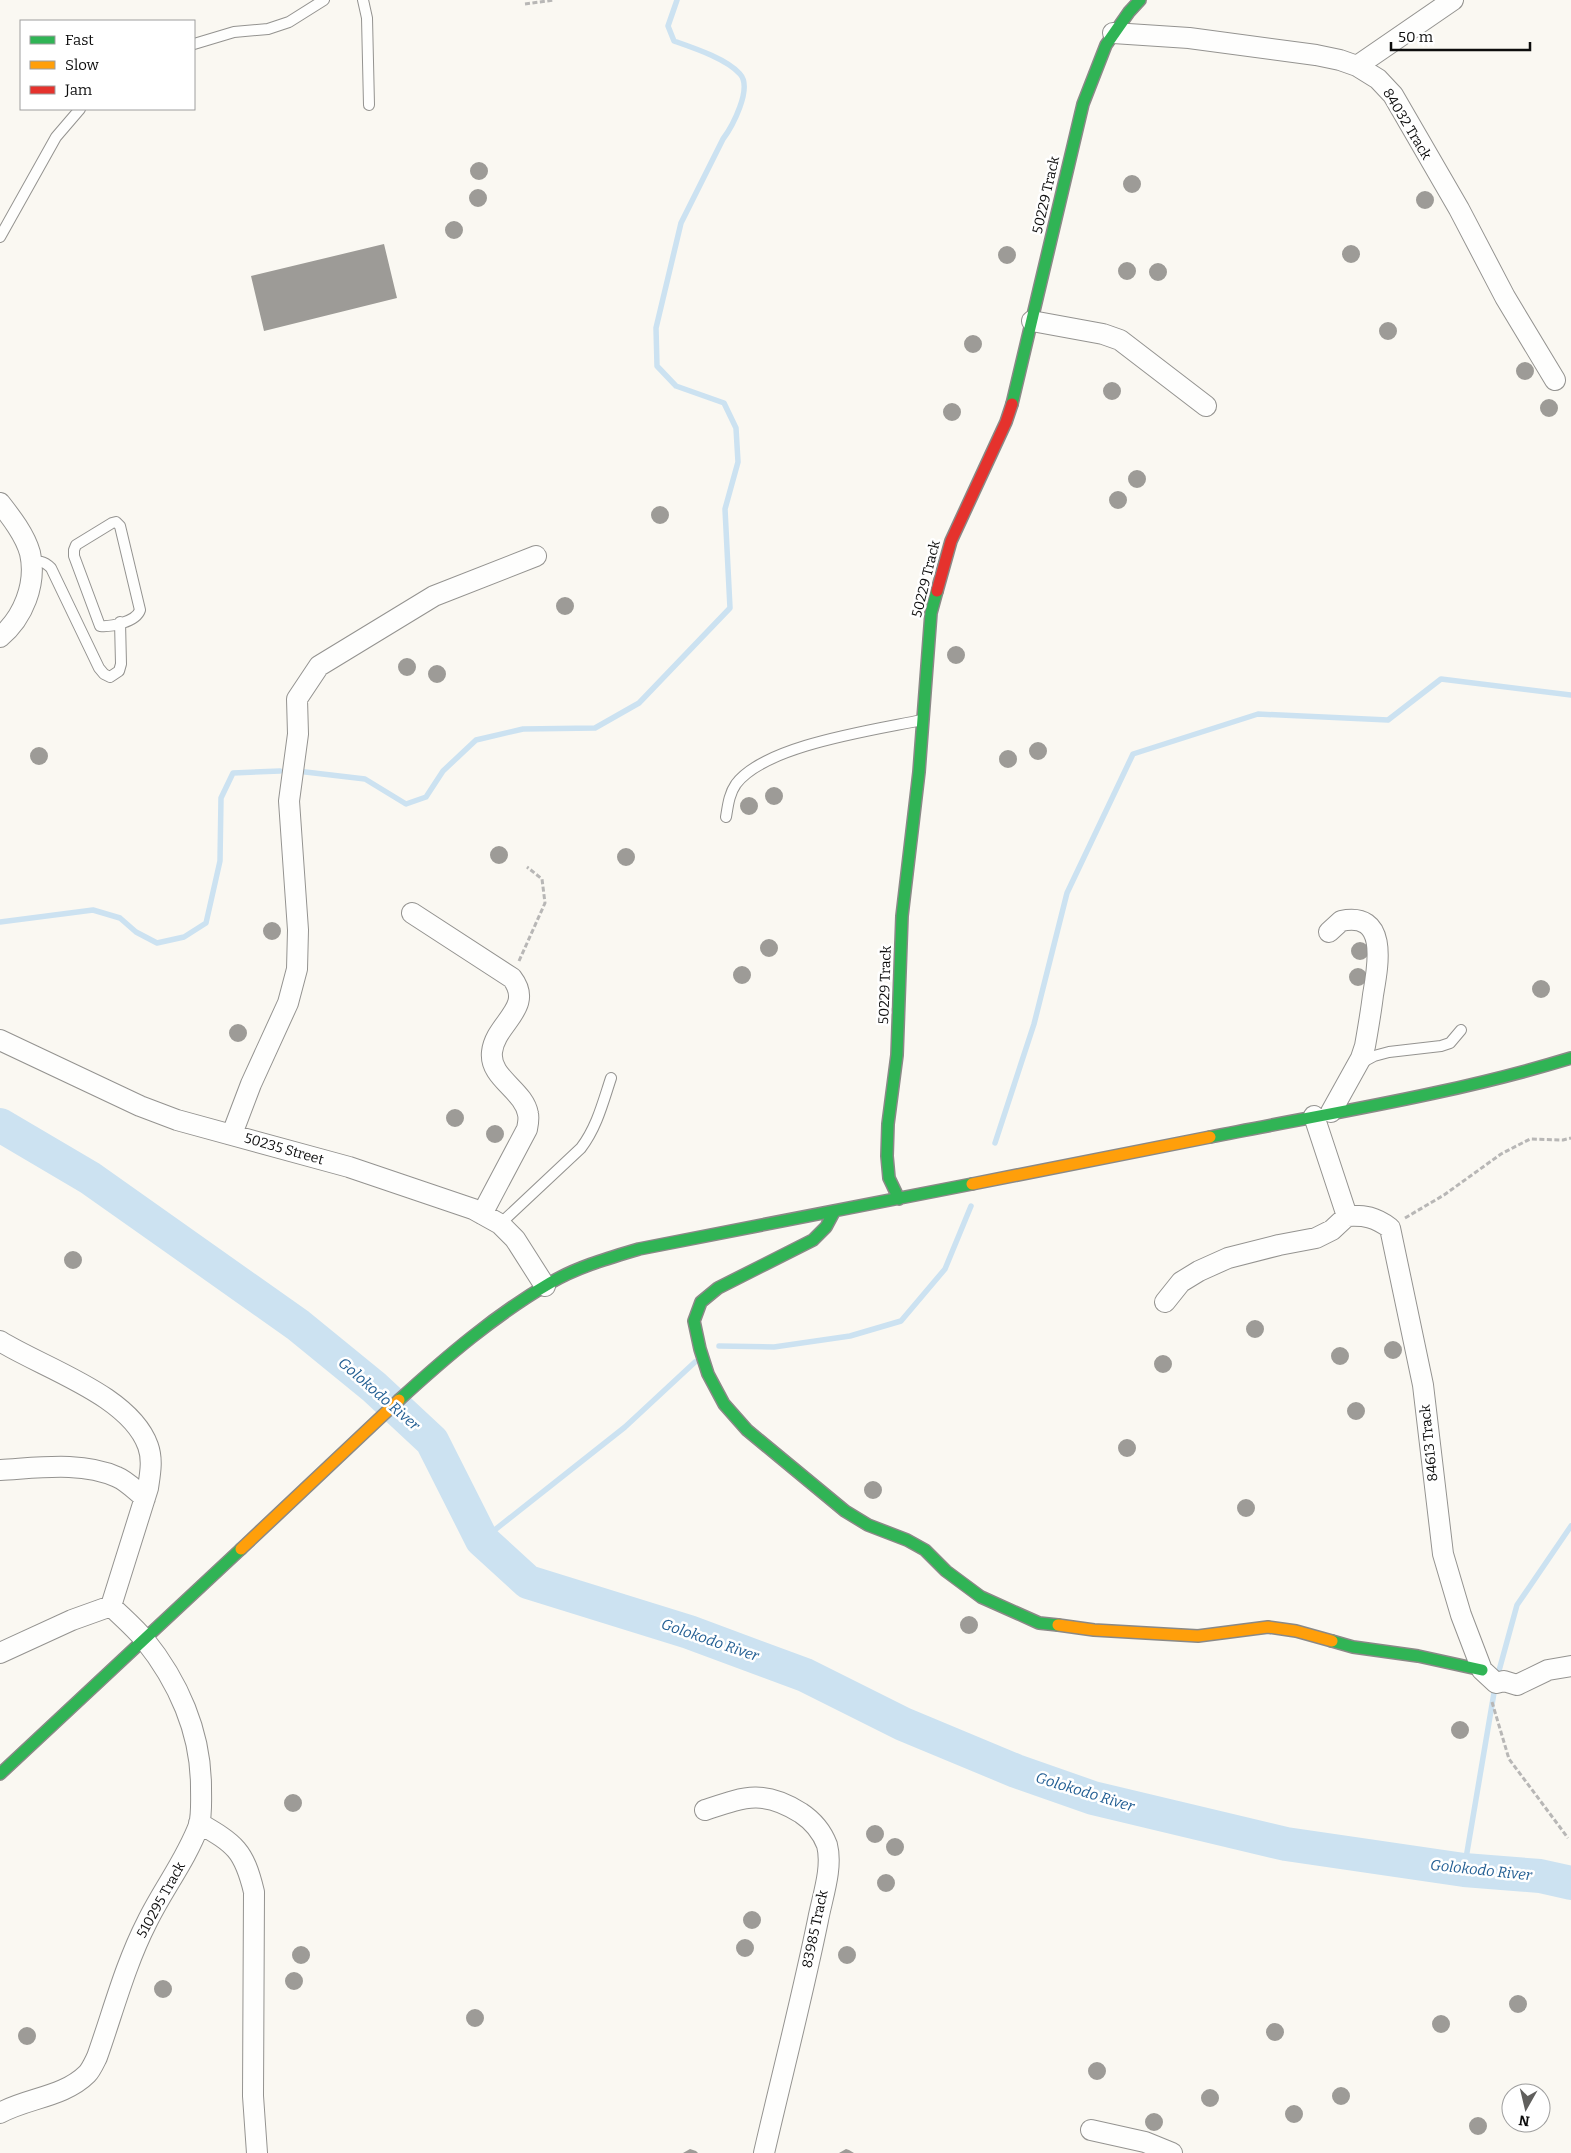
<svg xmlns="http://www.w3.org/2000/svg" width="1571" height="2153" font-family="Bitter,serif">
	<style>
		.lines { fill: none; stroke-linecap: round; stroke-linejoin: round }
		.stream { stroke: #cce2f1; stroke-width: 5.5 }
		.river { stroke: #cce2f1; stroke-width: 34 }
		.building { fill: #9d9b97 }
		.lane-casing { stroke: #949390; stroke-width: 12 }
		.street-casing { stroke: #949390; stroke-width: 22 }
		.fast-casing { stroke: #8a8987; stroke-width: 14 }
		.slow-casing { stroke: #8a8987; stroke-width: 14 }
		.jam-casing { stroke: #8a8987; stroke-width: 14 }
		.path { stroke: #b8b7b6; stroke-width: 3; stroke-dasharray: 5 2.5; stroke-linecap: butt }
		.lane { stroke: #fefefd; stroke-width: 10 }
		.street { stroke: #fefefd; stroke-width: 20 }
		.fast { stroke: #30b455; stroke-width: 11 }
		.slow { stroke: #ff9f0a; stroke-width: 11 }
		.jam { stroke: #e5322d; stroke-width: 11 }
		.labels { text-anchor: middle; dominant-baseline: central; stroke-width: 5; stroke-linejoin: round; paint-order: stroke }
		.street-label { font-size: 14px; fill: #0d0d0d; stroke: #fff }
		.water-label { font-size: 15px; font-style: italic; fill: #225e93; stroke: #fff }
	</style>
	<rect width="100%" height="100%" fill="#faf8f2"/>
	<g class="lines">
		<path class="stream" d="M297 771 365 779 406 804 426 797 443 771 476 740 523 729 595 728 639 703 730 608 725 509 738 462 736 428 724 403 676 386 657 366 656 328 681 223 723 139C732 127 753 88 740 74 727 59 694 48 674 41L668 26 677 0
			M0 922 93 910 120 918 136 932 157 943 184 937 206 923 220 861 221 798 233 773 280 771
			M995 1143 1034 1024 1067 893 1133 754 1258 714 1388 720 1441 679 1571 695
			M719 1346 774 1347 850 1336 901 1321 945 1269 971 1206
			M482 1540 625 1427 695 1362
			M1497 1678 1517 1605 1571 1526
			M1464 1870 1495 1687"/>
		<path class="river" d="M0 1125 90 1178 298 1325 374 1387 432 1441 482 1540 528 1582 689 1632 805 1675 903 1724 1016 1771 1093 1798 1286 1844 1464 1870 1540 1876 1571 1883"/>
	</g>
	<path class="building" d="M470 171a9 9 0 1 1 18 0a9 9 0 1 1-18 0Z
		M1123 184a9 9 0 1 1 18 0a9 9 0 1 1-18 0Z
		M469 198a9 9 0 1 1 18 0a9 9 0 1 1-18 0Z
		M1416 200a9 9 0 1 1 18 0a9 9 0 1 1-18 0Z
		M445 230a9 9 0 1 1 18 0a9 9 0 1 1-18 0Z
		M384 244 397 298 264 331 251 276Z
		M1342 254a9 9 0 1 1 18 0a9 9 0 1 1-18 0Z
		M998 255a9 9 0 1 1 18 0a9 9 0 1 1-18 0Z
		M1118 271a9 9 0 1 1 18 0a9 9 0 1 1-18 0Z
		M1149 272a9 9 0 1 1 18 0a9 9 0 1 1-18 0Z
		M1379 331a9 9 0 1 1 18 0a9 9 0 1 1-18 0Z
		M964 344a9 9 0 1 1 18 0a9 9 0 1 1-18 0Z
		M1516 371a9 9 0 1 1 18 0a9 9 0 1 1-18 0Z
		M1103 391a9 9 0 1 1 18 0a9 9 0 1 1-18 0Z
		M1540 408a9 9 0 1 1 18 0a9 9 0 1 1-18 0Z
		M943 412a9 9 0 1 1 18 0a9 9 0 1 1-18 0Z
		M1128 479a9 9 0 1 1 18 0a9 9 0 1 1-18 0Z
		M1109 500a9 9 0 1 1 18 0a9 9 0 1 1-18 0Z
		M651 515a9 9 0 1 1 18 0a9 9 0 1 1-18 0Z
		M556 606a9 9 0 1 1 18 0a9 9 0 1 1-18 0Z
		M947 655a9 9 0 1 1 18 0a9 9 0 1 1-18 0Z
		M398 667a9 9 0 1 1 18 0a9 9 0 1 1-18 0Z
		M428 674a9 9 0 1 1 18 0a9 9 0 1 1-18 0Z
		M1029 751a9 9 0 1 1 18 0a9 9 0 1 1-18 0Z
		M30 756a9 9 0 1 1 18 0a9 9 0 1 1-18 0Z
		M999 759a9 9 0 1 1 18 0a9 9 0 1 1-18 0Z
		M765 796a9 9 0 1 1 18 0a9 9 0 1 1-18 0Z
		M740 806a9 9 0 1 1 18 0a9 9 0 1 1-18 0Z
		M490 855a9 9 0 1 1 18 0a9 9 0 1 1-18 0Z
		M617 857a9 9 0 1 1 18 0a9 9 0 1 1-18 0Z
		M263 931a9 9 0 1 1 18 0a9 9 0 1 1-18 0Z
		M760 948a9 9 0 1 1 18 0a9 9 0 1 1-18 0Z
		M1351 951a9 9 0 1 1 18 0a9 9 0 1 1-18 0Z
		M733 975a9 9 0 1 1 18 0a9 9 0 1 1-18 0Z
		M1349 977a9 9 0 1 1 18 0a9 9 0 1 1-18 0Z
		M1532 989a9 9 0 1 1 18 0a9 9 0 1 1-18 0Z
		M229 1033a9 9 0 1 1 18 0a9 9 0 1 1-18 0Z
		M446 1118a9 9 0 1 1 18 0a9 9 0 1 1-18 0Z
		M486 1134a9 9 0 1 1 18 0a9 9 0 1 1-18 0Z
		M64 1260a9 9 0 1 1 18 0a9 9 0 1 1-18 0Z
		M1246 1329a9 9 0 1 1 18 0a9 9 0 1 1-18 0Z
		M1384 1350a9 9 0 1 1 18 0a9 9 0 1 1-18 0Z
		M1331 1356a9 9 0 1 1 18 0a9 9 0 1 1-18 0Z
		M1154 1364a9 9 0 1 1 18 0a9 9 0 1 1-18 0Z
		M1347 1411a9 9 0 1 1 18 0a9 9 0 1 1-18 0Z
		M1118 1448a9 9 0 1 1 18 0a9 9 0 1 1-18 0Z
		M864 1490a9 9 0 1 1 18 0a9 9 0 1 1-18 0Z
		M1237 1508a9 9 0 1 1 18 0a9 9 0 1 1-18 0Z
		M960 1625a9 9 0 1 1 18 0a9 9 0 1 1-18 0Z
		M1451 1730a9 9 0 1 1 18 0a9 9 0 1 1-18 0Z
		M284 1803a9 9 0 1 1 18 0a9 9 0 1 1-18 0Z
		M866 1834a9 9 0 1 1 18 0a9 9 0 1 1-18 0Z
		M886 1847a9 9 0 1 1 18 0a9 9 0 1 1-18 0Z
		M877 1883a9 9 0 1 1 18 0a9 9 0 1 1-18 0Z
		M743 1920a9 9 0 1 1 18 0a9 9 0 1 1-18 0Z
		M736 1948a9 9 0 1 1 18 0a9 9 0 1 1-18 0Z
		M838 1955a9 9 0 1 1 18 0a9 9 0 1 1-18 0Z
		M292 1955a9 9 0 1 1 18 0a9 9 0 1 1-18 0Z
		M285 1981a9 9 0 1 1 18 0a9 9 0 1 1-18 0Z
		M154 1989a9 9 0 1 1 18 0a9 9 0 1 1-18 0Z
		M1509 2004a9 9 0 1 1 18 0a9 9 0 1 1-18 0Z
		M466 2018a9 9 0 1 1 18 0a9 9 0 1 1-18 0Z
		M1432 2024a9 9 0 1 1 18 0a9 9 0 1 1-18 0Z
		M1266 2032a9 9 0 1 1 18 0a9 9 0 1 1-18 0Z
		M18 2036a9 9 0 1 1 18 0a9 9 0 1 1-18 0Z
		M1088 2071a9 9 0 1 1 18 0a9 9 0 1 1-18 0Z
		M1332 2096a9 9 0 1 1 18 0a9 9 0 1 1-18 0Z
		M1201 2098a9 9 0 1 1 18 0a9 9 0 1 1-18 0Z
		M1285 2114a9 9 0 1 1 18 0a9 9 0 1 1-18 0Z
		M1145 2122a9 9 0 1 1 18 0a9 9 0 1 1-18 0Z
		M1469 2126a9 9 0 1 1 18 0a9 9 0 1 1-18 0Z
		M690 2149 696 2151 698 2153H683Z
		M846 2149 849 2150 854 2153H839Z"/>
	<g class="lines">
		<defs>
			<path id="lane" d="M363 0 367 18 369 105
				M194 44 234 32 268 29 289 22 324 0
				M0 237 56 137 80 109
				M116 522 120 526 140 610C136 622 111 627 100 626L74 556V550L76 545 112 523Z
				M30 564C39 560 44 561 51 568L99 668 104 674 110 677 119 671 121 664 120 622
				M726 817C728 805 729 794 736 784 765 745 875 730 922 720
				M1361 1063 1374 1056 1389 1052 1441 1046 1450 1043 1461 1030
				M500 1224 581 1148C597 1127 603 1102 611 1078"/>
			<path id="street" d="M1113 33 1189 38 1316 55 1340 60 1357 66 1378 79 1393 95 1459 209 1505 297 1555 380
				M1357 66 1453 0
				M1032 321 1103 334 1120 340 1206 406
				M0 503C11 517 25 535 30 553 37 584 23 618 0 637
				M412 913 512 978C535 1008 495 1023 492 1052 489 1078 524 1090 528 1114 529 1118 528 1124 527 1129L482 1214
				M1329 932 1341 921C1389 911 1378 966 1373 995 1371 1012 1368 1029 1365 1046L1361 1058 1331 1112
				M0 1040 140 1106 177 1120 349 1167 473 1209 500 1224 515 1239 545 1286
				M232 1134 251 1084 288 1003 297 969 298 930 289 801 298 734 297 699 319 666 434 596 536 556
				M1347 1216C1365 1215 1375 1217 1390 1228L1423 1385 1443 1554 1461 1615 1482 1670 1496 1683 1504 1681 1517 1685 1548 1670 1571 1666
				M1165 1302 1181 1282 1199 1271 1228 1258 1279 1245 1316 1238 1332 1230 1347 1216 1314 1116
				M0 1341C43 1368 130 1395 148 1446 153 1460 150 1474 148 1488L111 1606C122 1617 134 1627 144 1639 178 1681 201 1732 201 1787 201 1799 202 1814 199 1825 186 1860 163 1889 147 1922 125 1965 113 2012 97 2057 94 2063 91 2070 87 2074 64 2097 27 2098 0 2113
				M0 1470C37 1468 82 1461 117 1477 127 1481 136 1491 145 1498
				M0 1653 72 1620 111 1606
				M705 1810C744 1797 763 1789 801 1813 813 1821 822 1832 827 1845 833 1868 822 1898 818 1920 802 1998 782 2075 764 2153
				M199 1823C235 1844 244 1850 254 1892L253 2096 257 2153
				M1091 2130 1145 2142 1172 2153"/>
			<path id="fast" d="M1012 404 1083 104 1106 45 1129 12 1140 0
				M1210 1137C1331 1113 1453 1094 1571 1058
				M899 1199 889 1178 887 1156 888 1124 897 1055 902 916 919 772 931 613 937 591
				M834 1212 826 1227 813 1240 718 1288 701 1302 694 1321 700 1349 708 1374 724 1404 747 1430 845 1511 868 1525 907 1540 925 1550 946 1571 981 1597 1039 1623 1058 1625
				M399 1400C446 1357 495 1315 550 1283 577 1267 609 1258 639 1249L972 1184
				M1332 1641 1353 1647 1418 1656 1482 1670
				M0 1774 241 1549"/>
			<path id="slow" d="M972 1184 1210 1137
				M241 1549 399 1400
				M1058 1625 1094 1630 1198 1636 1268 1627 1296 1631 1332 1641"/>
			<path id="jam" d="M937 591 951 541 1006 422 1012 404"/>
		</defs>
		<use href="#lane" class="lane-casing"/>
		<use href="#street" class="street-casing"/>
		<use href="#fast" class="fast-casing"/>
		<use href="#slow" class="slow-casing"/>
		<use href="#jam" class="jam-casing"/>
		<path class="path" d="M525 4 554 0
			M519 961 545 903 542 879 527 867
			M1405 1218 1444 1195 1501 1154 1530 1139 1563 1140 1571 1138
			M1492 1702 1509 1759 1568 1838"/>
		<use href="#lane" class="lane"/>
		<use href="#street" class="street"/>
		<use href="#fast" class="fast"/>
		<use href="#slow" class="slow"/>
		<use href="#jam" class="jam"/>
	</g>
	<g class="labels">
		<g class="street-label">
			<text transform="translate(1407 124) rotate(59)">84032 Track</text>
			<text transform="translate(1046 195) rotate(-77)">50229 Track</text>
			<text transform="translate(926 579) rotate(-76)">50229 Track</text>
			<text transform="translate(885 985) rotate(-88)">50229 Track</text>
			<text transform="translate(284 1149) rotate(16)">50235 Street</text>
			<text transform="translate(1429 1443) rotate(-96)">84613 Track</text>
			<text transform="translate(161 1900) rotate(-61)">510295 Track</text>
			<text transform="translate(815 1929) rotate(-78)">83985 Track</text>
		</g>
		<g class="water-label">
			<text transform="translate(379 1394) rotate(41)">Golokodo River</text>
			<text transform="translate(710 1640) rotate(19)">Golokodo River</text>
			<text transform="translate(1085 1792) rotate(17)">Golokodo River</text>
			<text transform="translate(1481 1870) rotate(6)">Golokodo River</text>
		</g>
	</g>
	<rect x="20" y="20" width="175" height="90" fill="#ffffff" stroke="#9e9e9e"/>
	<rect x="30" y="36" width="25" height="8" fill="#30b455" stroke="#9e9e9e"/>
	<text x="65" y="45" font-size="15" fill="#0d0d0d">Fast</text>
	<rect x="30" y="61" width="25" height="8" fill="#ff9f0a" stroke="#9e9e9e"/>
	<text x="65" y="70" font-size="15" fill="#0d0d0d">Slow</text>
	<rect x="30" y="86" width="25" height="8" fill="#e5322d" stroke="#9e9e9e"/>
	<text x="65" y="95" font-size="15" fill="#0d0d0d">Jam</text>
	<g transform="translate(1526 2108) rotate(188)"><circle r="24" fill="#ffffff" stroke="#9e9e9e"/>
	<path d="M0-4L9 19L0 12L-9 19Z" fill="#605f5d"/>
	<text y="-8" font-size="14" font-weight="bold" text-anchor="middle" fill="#0d0d0d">N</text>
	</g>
	<path d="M1391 42v8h139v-8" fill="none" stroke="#0d0d0d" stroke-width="2.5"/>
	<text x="1398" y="42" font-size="15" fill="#0d0d0d" stroke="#ffffff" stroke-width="4" paint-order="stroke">50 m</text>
</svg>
